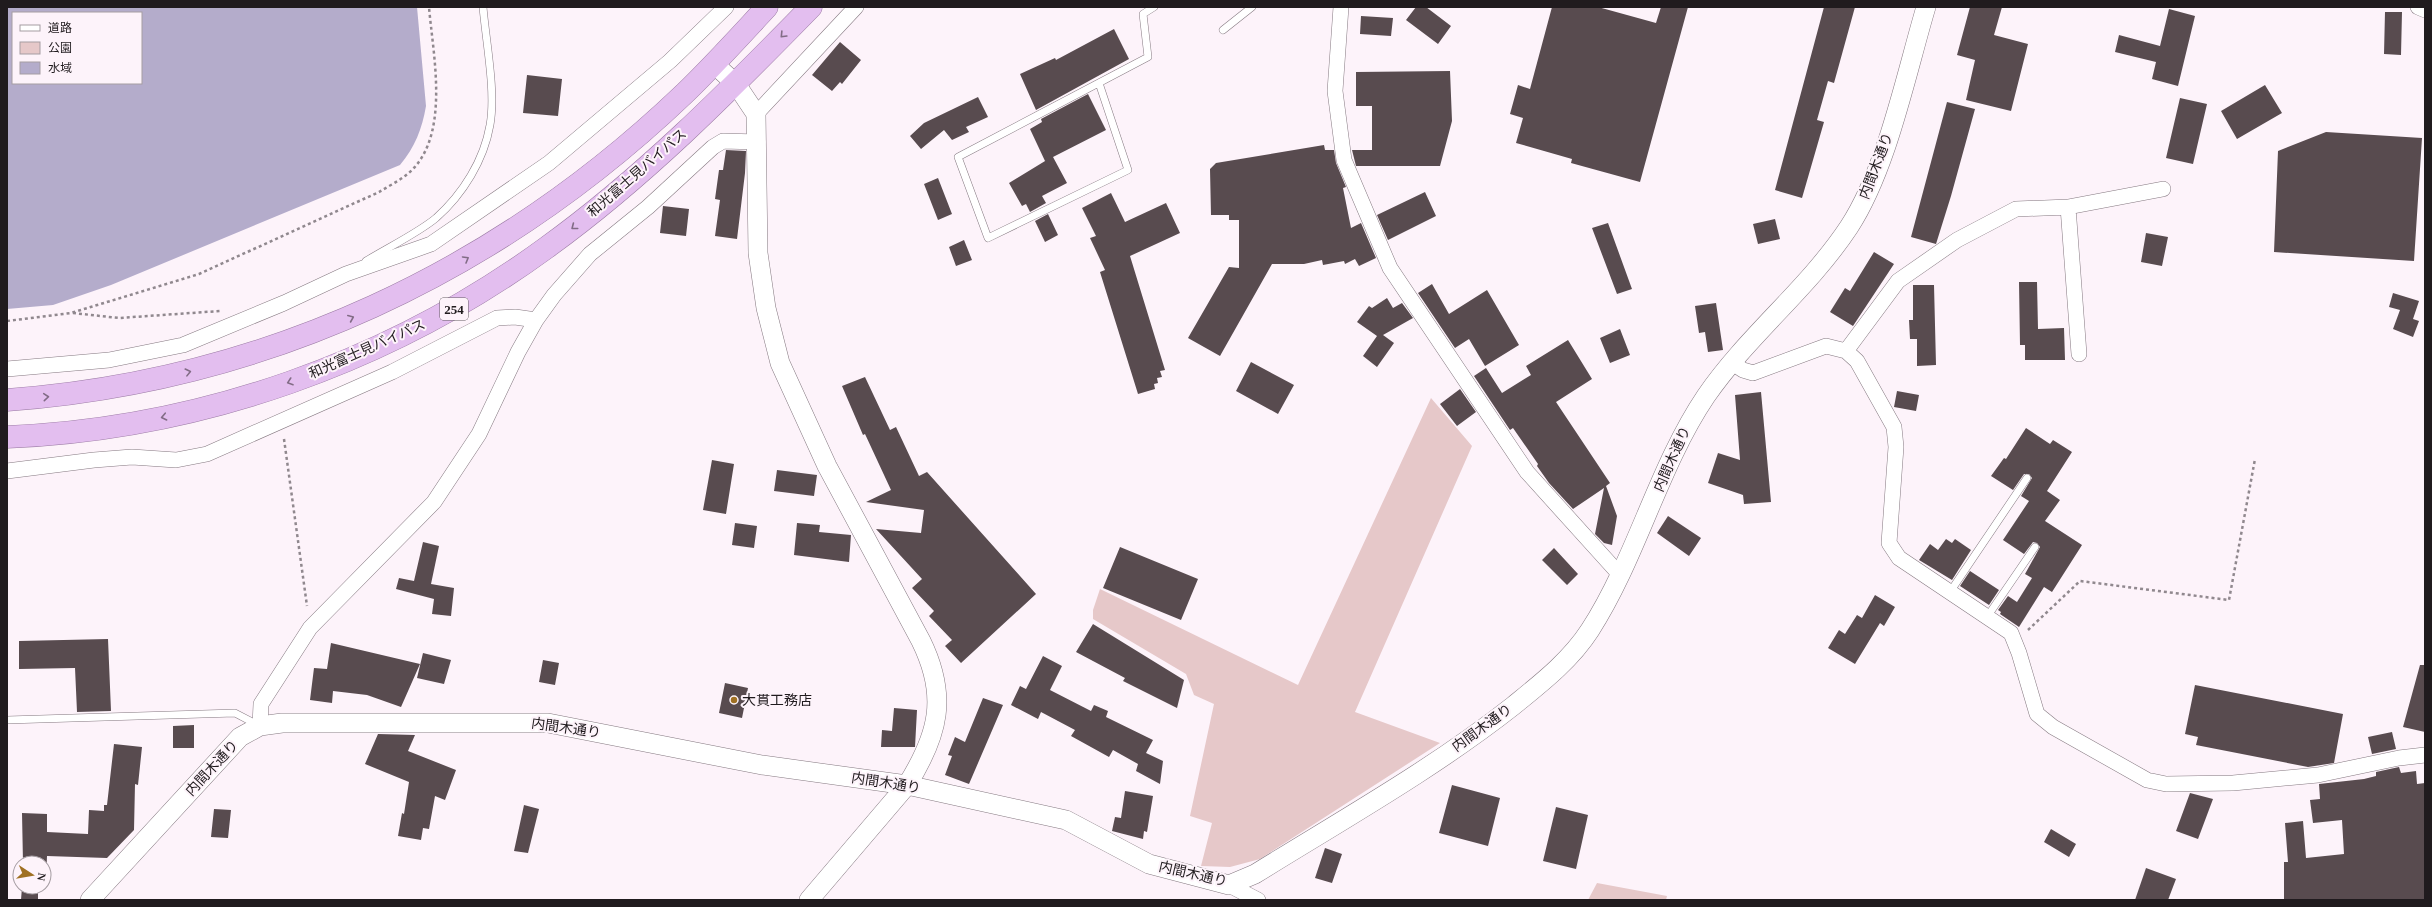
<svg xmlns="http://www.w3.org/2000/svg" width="2432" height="907" font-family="'Times New Roman','Noto Sans JP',serif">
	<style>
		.green { fill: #e6c8c9 }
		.water { fill: #b4accb; fill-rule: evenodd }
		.building { fill: #584b4f }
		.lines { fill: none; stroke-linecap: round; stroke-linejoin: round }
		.service-casing { stroke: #857981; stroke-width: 8 }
		.minor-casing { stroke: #857981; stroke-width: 16 }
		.tertiary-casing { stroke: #857981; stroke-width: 20 }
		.trunk-casing { stroke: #9a7aa3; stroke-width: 23 }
		.path { stroke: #90888e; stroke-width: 2.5; stroke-dasharray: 3 3; stroke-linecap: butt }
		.service { stroke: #fff; stroke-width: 7 }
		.minor { stroke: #fff; stroke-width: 15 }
		.tertiary { stroke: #fff; stroke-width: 19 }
		.trunk { stroke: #e3beef; stroke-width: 22 }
		.oneway { stroke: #826c86 }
		.poi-dot { fill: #9f7022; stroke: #fdf3fa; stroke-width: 1.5 }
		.labels { text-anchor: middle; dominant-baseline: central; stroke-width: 4; stroke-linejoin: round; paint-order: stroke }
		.shield { fill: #fdf3fa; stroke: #625c60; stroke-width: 1 }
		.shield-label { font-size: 13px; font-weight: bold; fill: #201b1e }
		.street-label { font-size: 14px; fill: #201b1e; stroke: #fdf3fa }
		.poi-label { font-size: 14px; fill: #201b1e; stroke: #fdf3fa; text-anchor: start }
	</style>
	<rect width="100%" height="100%" fill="#fdf3fa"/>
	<path class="green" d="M1431 398 1472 446 1355 712 1440 743 1260 859 1230 867 1201 866 1212 823 1190 816 1214 704 1194 695 1186 674 1093 619V610L1100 589 1298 685Z
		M1597 883 1667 896 1666 900H1588Z"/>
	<path class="water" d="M7 7H417L426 106C422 129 415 147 400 165L111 285 53 305 7 309ZM13 13H141V83H13Z"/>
	<path class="building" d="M1416 7H1426L1451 26 1438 44 1406 20Z
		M1552 7H1598L1656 23 1661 7H1688L1640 182 1571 163 1572 159 1516 143 1523 118 1510 114 1518 85 1530 89Z
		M1824 7H1855L1834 83 1828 81 1817 120 1824 122 1802 198 1775 190Z
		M1970 7H2002L1994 35 2028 44 2011 111 1966 100 1975 60 1957 55Z
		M2169 9 2195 16 2178 86 2152 79 2156 62 2115 52 2119 35 2160 46Z
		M2385 12H2402L2401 55 2384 54Z
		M1361 16 1393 18 1391 36 1360 34Z
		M1114 29 1129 59 1036 110 1020 74 1055 58 1056 60Z
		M840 42 861 60 842 84 840 82 832 91 812 75Z
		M1450 71 1452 121 1440 166H1356L1352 150H1372V106H1356V72Z
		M527 75 562 79 558 116 523 113Z
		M2265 85 2282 113 2237 139 2221 111Z
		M1088 94 1106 130 1053 157 1067 183 1042 196 1046 203 1030 212 1026 204 1022 206 1009 183 1050 158 1045 161 1030 129 1042 122 1041 119Z
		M978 97 988 117 966 127 969 132 952 140 944 130 921 149 910 136 924 123Z
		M2180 98 2207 104 2193 164 2166 158Z
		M1947 102 1975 109 1951 196 1936 244 1911 237Z
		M2326 132 2422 138 2414 261 2274 252 2278 151Z
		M1324 145 1325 150H1334L1336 163 1346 187 1343 188 1351 228 1361 223 1376 258 1359 266 1355 259 1345 264 1344 261 1323 265 1322 260 1304 264H1272L1220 356 1188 338 1229 267 1239 268V220H1229V215H1211L1210 169 1216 163Z
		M726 150 746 151 745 173 737 239 715 236 720 200 715 199 719 170H723Z
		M938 178 952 214 938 220 924 184Z
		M1425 192 1436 216 1388 240 1377 215Z
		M1111 193 1125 222 1166 203 1180 233 1130 256 1165 370 1160 371 1162 377 1157 378 1158 383 1154 384 1155 389 1138 394 1100 272 1105 270 1090 238 1096 236 1082 208Z
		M663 206 689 209 686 236 660 233Z
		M1048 214 1058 235 1045 242 1035 221Z
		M1775 219 1780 239 1758 244 1753 224Z
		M1608 223 1632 289 1617 294 1592 228Z
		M2146 233 2168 237 2162 266 2141 262Z
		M964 240 972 260 956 266 949 247Z
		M1874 252 1894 264 1853 326 1830 312 1845 288 1850 291Z
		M2019 282H2037L2038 329 2064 328 2065 360H2025V345H2020Z
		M1432 284 1449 314 1487 290 1519 345 1485 366 1469 339 1455 348 1418 293Z
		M1913 285H1934L1936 365 1917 366V339H1910L1909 320H1913Z
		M2393 293 2419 301 2413 319 2419 321 2413 337 2393 329 2400 310 2389 307Z
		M1387 298 1393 308 1402 303 1413 318 1383 335 1394 343 1377 367 1363 356 1377 336 1357 322 1369 306 1372 308Z
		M1716 303 1723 350 1708 352 1705 332 1699 333 1695 306Z
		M1620 329 1630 355 1610 363 1600 338Z
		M1568 340 1592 379 1556 402 1610 483 1606 486 1617 516 1612 545 1604 543 1595 534 1604 488 1573 509 1549 483 1537 466 1538 464 1513 428 1510 430 1474 376 1486 368 1502 393 1531 375 1526 366Z
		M1251 362 1294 385 1278 414 1236 391Z
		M865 377 890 430 896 427 919 476 927 472 1036 594 961 663 945 646 952 640 929 616 934 611 912 588 922 579 876 529 921 533 924 510 866 502 891 490 865 434 863 435 842 386Z
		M1460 389 1476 412 1457 426 1440 404Z
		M1897 391 1919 395 1916 411 1894 407Z
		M1761 392 1771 502 1744 504 1743 495 1708 483 1718 453 1740 460 1735 395Z
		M2026 428 2050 444 2053 440 2072 452 2047 491 2060 500 2045 521 2082 545 2052 592 2044 587 2019 627 2000 614 2001 612 1998 610 2008 596 2017 602 2032 578 2025 574 2040 547 2037 543 2033 542 2024 554 2003 540 2029 501 2021 496 2032 478 2029 474H2024L2013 490 1991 476 2004 458 2006 459Z
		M712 460 734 464 726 514 703 510Z
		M777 470 817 475 814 496 774 491Z
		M1668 516 1701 538 1689 556 1657 533Z
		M735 523 757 526 754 548 732 545Z
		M797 523 820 525 819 532 851 535 849 562 794 555Z
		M1946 539 1952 543 1955 539 1971 550 1952 580 1919 560 1930 544 1938 550Z
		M423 542 439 546 431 584 454 588 451 616 432 614 434 599 396 589 399 578 414 581Z
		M1120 547 1198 579 1181 620 1103 588Z
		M1554 548 1578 574 1567 585 1542 560Z
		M1970 571 1999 590 1989 605 1960 586Z
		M1875 595 1895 607 1884 626 1880 623 1855 664 1828 648 1839 630 1845 634 1857 615 1862 618Z
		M1093 624 1184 680 1177 708 1123 681 1125 678 1076 652Z
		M108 639 111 711 77 712 75 668 19 669V641Z
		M331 643 420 664 401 707 367 695 333 691 332 703 310 700 314 668 327 669Z
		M423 653 451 660 444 684 417 678Z
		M1043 656 1062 666 1050 690 1091 711 1094 705 1108 711 1106 717 1153 740 1146 753 1163 761 1160 784 1136 771 1138 764 1113 750 1109 757 1071 736 1075 730 1041 712 1038 719 1011 705 1020 686 1026 689Z
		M543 660 559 663 555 685 539 682Z
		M2420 665H2425V732L2403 727Z
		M725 683 748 688 742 718 719 713Z
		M2195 685 2343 714 2334 763 2308 767 2196 745 2198 737 2185 734Z
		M983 698 1003 705 969 784 945 775 952 756 948 755 955 737 965 742Z
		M894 708 917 710 915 747H881L882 730 892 731Z
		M194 725V748H173V726Z
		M2392 732 2396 749 2372 754 2368 737Z
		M378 734 415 735 408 751 456 770 445 800 435 796 429 829 423 828 421 840 398 836 402 813 404 814 409 782 365 764Z
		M114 744 142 747 138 785 135 784 134 830 107 858 47 856 46 881H44V863H23L22 813 47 814V832L88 834 89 810 104 811V805H107Z
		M2399 767 2401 773 2416 771 2417 784 2425 783V900H2284V862H2288L2285 823 2303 821 2306 858 2344 854 2342 820 2313 823 2310 800 2320 799 2319 784 2364 779 2376 776V772Z
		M1452 785 1500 798 1488 846 1439 833Z
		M1125 791 1153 796 1147 832 1144 831 1143 839 1112 831 1115 817 1121 818Z
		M2190 793 2213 799 2198 839 2176 831Z
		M524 805 539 809 528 853 514 851Z
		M1556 807 1588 815 1576 869 1543 861Z
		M214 809 231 810 228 838 211 837Z
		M2051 829 2076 844 2069 857 2044 842Z
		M1325 848 1342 854 1332 883 1315 878Z
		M2146 868 2176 879 2168 900H2135Z
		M22 887H38V900H21Z"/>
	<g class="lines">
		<defs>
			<path id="service" d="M1223 30 1252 7
				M1099 83 1128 170 988 238 958 157 1148 57 1143 14 1154 7
				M366 261C387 248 418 233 436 218 463 194 484 160 490 125 496 92 486 42 483 7
				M1950 592 2027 478
				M1987 617 2035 547
				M7 720 235 713 258 725"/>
			<path id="minor" d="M1341 7 1335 91 1344 160 1390 268 1527 472 1621 576
				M2418 7 2425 10
				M756 114 856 7
				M2068 207 2079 354
				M1846 351 1898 281 1957 240 2016 209 2068 207 2163 189
				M1731 362 1743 370 1753 373 1826 346 1846 351 1857 361 1894 427 1896 447 1889 543 1899 558 2011 633 2019 653 2037 714 2053 727 2147 780 2166 784 2233 783 2318 775 2399 758 2425 755
				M7 369 109 360 183 345 284 303 346 274 431 244 549 163 670 61 726 7
				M7 471 94 460 132 457 176 460 207 454 392 372 497 318 515 317 536 320
				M260 726 261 704 310 628 434 502 479 434 518 352 536 320 554 295 590 254 648 207 713 147 723 141 758 142
				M1229 885 1258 900"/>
			<path id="tertiary" d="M714 64 736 84 756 114 758 253 766 308 780 363 827 466 921 641C948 696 939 734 907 785L809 900
				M90 900 240 737 260 726 282 723H548L762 765 907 785 1066 820 1149 864 1229 885 1255 874C1342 820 1433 769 1513 706 1540 684 1570 661 1590 630 1637 557 1658 467 1706 396 1748 335 1808 289 1849 227 1887 169 1906 74 1926 7"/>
			<path id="trunk" d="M7 400C266 381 498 272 685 93 713 66 740 36 767 7
				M7 437C200 429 390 362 546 248 643 178 727 93 811 7"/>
		</defs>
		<use href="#service" class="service-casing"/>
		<use href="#minor" class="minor-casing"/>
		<use href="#tertiary" class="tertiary-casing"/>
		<use href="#trunk" class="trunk-casing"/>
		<path class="path" d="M73 313 119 318 220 311
			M7 321 71 313 199 274 379 192C387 187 397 182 405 176 452 141 433 56 429 7
			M284 439 307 606
			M2028 630 2080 581 2229 600 2255 459"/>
		<use href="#service" class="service"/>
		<use href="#minor" class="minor"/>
		<use href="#tertiary" class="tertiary"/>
		<use href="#trunk" class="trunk"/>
	</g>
	<defs><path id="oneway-chevron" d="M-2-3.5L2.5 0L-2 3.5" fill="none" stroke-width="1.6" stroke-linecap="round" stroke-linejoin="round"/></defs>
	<g class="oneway">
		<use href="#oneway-chevron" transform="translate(783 35) rotate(134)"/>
		<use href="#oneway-chevron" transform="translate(574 227) rotate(142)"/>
		<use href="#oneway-chevron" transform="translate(466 259) rotate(-30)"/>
		<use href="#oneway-chevron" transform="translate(351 318) rotate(-23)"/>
		<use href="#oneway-chevron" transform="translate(188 372) rotate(-14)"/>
		<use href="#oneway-chevron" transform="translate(290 382) rotate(161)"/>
		<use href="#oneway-chevron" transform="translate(46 397) rotate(-5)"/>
		<use href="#oneway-chevron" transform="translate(164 417) rotate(168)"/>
	</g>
	<circle class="poi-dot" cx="734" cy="700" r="4"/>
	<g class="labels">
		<rect class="shield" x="440" y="298" width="28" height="22" rx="3"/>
		<g class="shield-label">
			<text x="454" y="309">254</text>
		</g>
		<g class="street-label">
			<text transform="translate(1876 166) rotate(-69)">内間木通り</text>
			<text transform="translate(637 173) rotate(-41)">和光富士見バイパス</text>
			<text transform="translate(367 349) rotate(-24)">和光富士見バイパス</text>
			<text transform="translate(1672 459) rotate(-66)">内間木通り</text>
			<text transform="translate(566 728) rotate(8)">内間木通り</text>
			<text transform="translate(1482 728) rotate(-36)">内間木通り</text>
			<text transform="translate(212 768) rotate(-47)">内間木通り</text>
			<text transform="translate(886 783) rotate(9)">内間木通り</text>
			<text transform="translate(1193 874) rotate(13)">内間木通り</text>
		</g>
		<g class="poi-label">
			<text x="742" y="700">大貫工務店</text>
		</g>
	</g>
	<rect width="2432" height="907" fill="none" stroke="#201b1e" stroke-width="16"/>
	<rect x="12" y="12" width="130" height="72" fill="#fdf3fa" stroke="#a59da2"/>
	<rect x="20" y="25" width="20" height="6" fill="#ffffff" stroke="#a59da2"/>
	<text x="48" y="32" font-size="12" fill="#201b1e">道路</text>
	<rect x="20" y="42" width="20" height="12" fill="#e6c8c9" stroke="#a59da2"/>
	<text x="48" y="52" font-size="12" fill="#201b1e">公園</text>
	<rect x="20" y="62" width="20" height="12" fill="#b4accb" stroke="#a59da2"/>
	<text x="48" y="72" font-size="12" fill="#201b1e">水域</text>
	<g transform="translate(32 875) rotate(102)"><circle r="19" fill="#fdf3fa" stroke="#a59da2"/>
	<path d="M0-3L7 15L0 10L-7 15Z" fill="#9f7022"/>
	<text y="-6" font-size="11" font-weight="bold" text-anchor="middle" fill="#201b1e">N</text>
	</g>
</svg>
